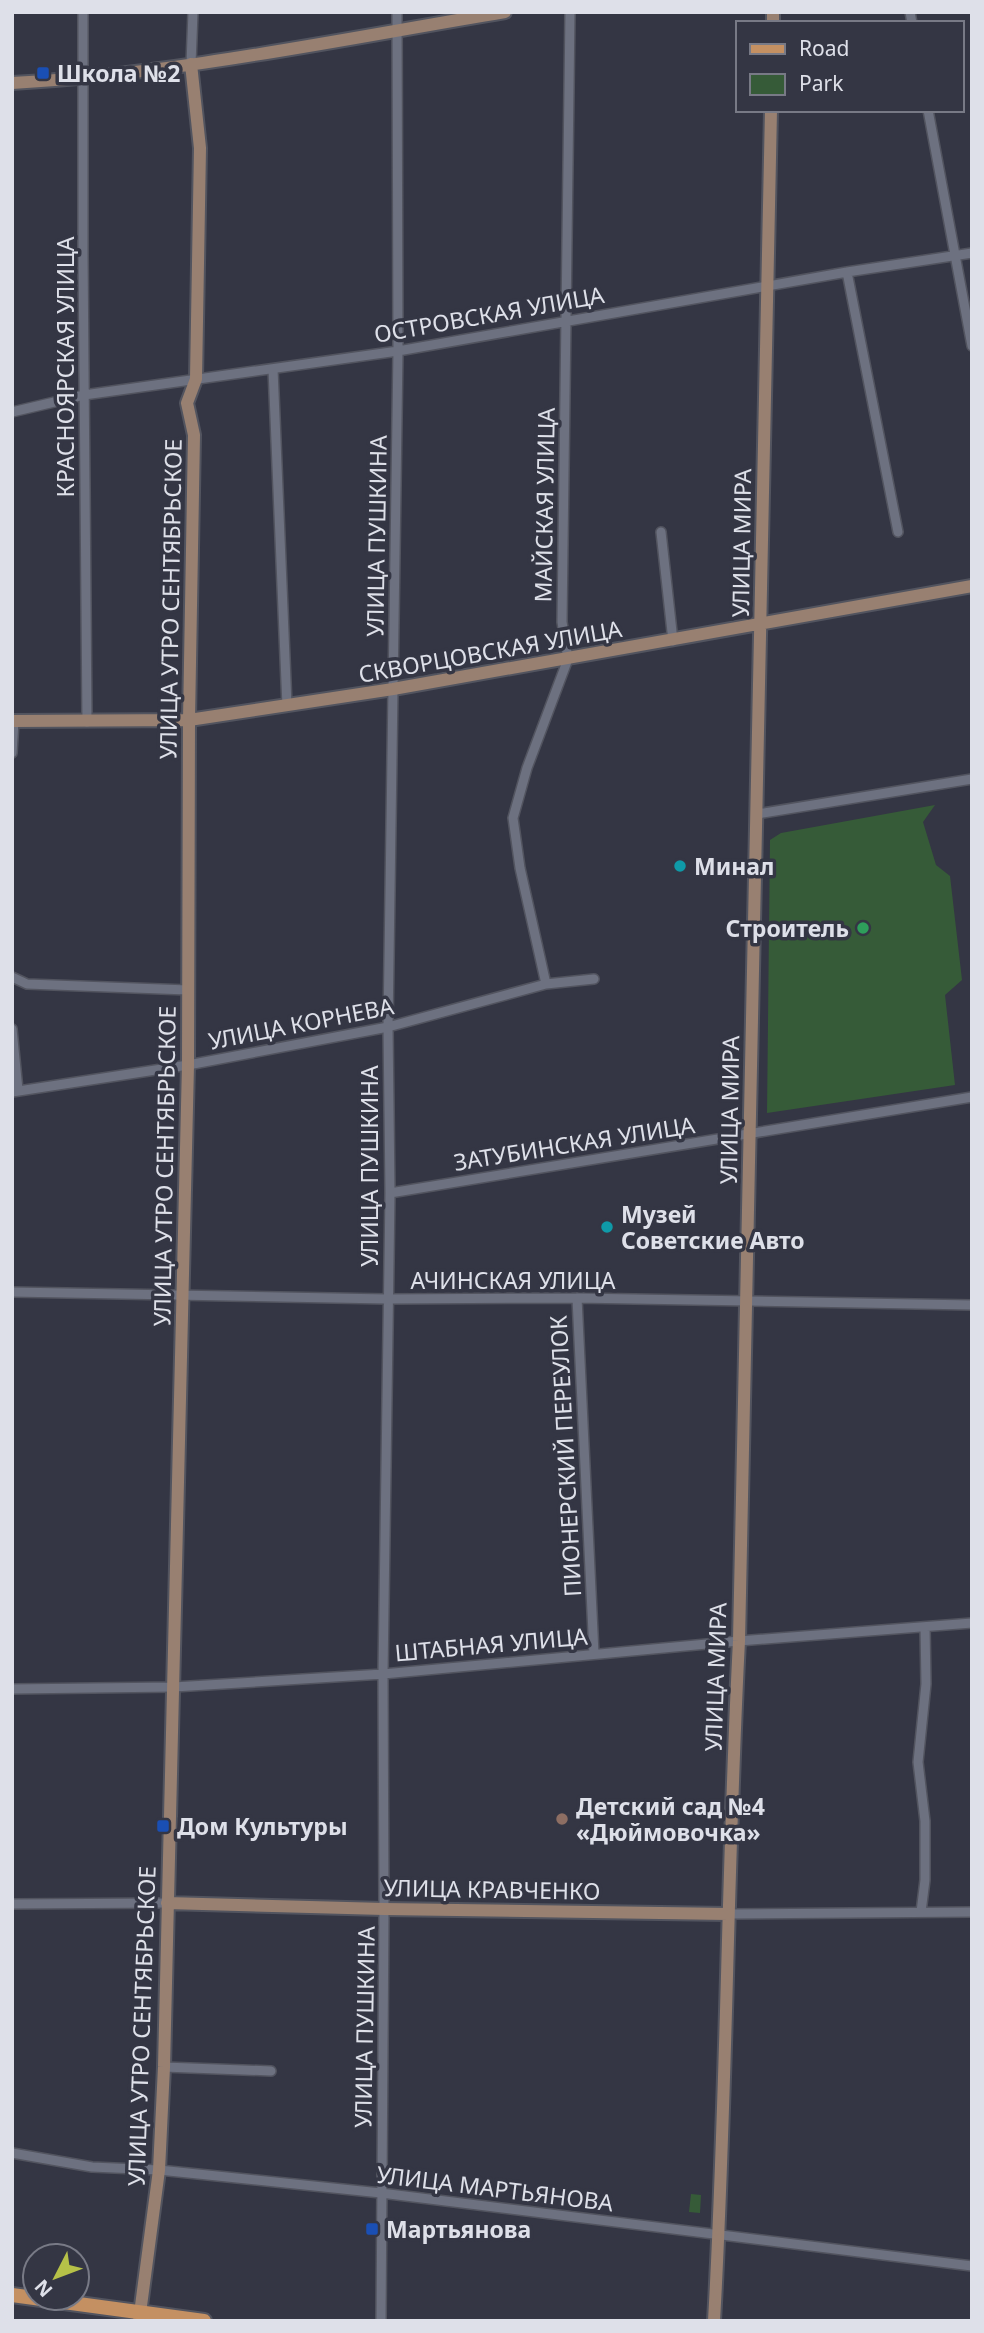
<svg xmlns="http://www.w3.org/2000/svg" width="984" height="2333" font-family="'Noto Sans',sans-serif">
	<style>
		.green { fill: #365b38 }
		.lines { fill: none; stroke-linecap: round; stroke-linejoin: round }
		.street-casing { stroke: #52545f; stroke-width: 12 }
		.secondary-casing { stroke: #52545f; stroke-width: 16 }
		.primary-casing { stroke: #52545f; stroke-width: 18 }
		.street { stroke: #6d7180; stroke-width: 9 }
		.secondary { stroke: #988071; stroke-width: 12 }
		.primary { stroke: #c49062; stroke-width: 14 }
		.transit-dot { fill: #1a4fb4; stroke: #343644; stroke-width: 2.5 }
		.culture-dot { fill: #0f9aa8; stroke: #343644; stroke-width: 2.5 }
		.leisure-dot { fill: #2e9e5b; stroke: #343644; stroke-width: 2.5 }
		.education-dot { fill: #8d6e63; stroke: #343644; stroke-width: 2.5 }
		.labels { text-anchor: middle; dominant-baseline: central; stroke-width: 7; stroke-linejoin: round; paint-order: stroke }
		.poi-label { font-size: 23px; font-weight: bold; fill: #dee0e9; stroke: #343644; text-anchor: start }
		.street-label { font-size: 23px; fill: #dee0e9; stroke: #343644 }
	</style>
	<rect width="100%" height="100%" fill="#343644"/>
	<path class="green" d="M935 805 923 822 936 865 950 876 962 980 945 995 955 1085 767 1113 770 840 781 833Z
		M691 2194 701 2195 700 2213 689 2212Z"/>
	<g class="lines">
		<defs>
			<path id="street" d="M83 12V254L87 722
				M910 12 912 23
				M191 64 193 12
				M928 110 972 346
				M847 272 898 532
				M273 369 287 706
				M12 412 84 395 398 351 847 272 972 253
				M661 532 673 641
				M12 753 14 721
				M757 814 972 779
				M12 977 27 984 188 990
				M546 984 520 868 513 818 527 768 568 659 562 622 570 12
				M12 1029 18 1090
				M12 1092 188 1065 388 1027 546 984 594 979
				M390 1193 972 1097
				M12 1292 387 1299 577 1298 972 1305
				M577 1298 594 1654
				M12 1689 174 1687 383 1674 739 1641 972 1623
				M12 1904 167 1903
				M921 1912 925 1880V1821L918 1762 926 1684 925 1627
				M728 1914 972 1912
				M164 2067 271 2071
				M12 2153 92 2167 159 2170 381 2193 972 2266
				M381 2321 384 1909 383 1674 390 1193 388 1027 398 351 397 12"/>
			<path id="secondary" d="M773 23V12
				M12 83C177 74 342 39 505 12
				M12 721 189 720 393 689 972 586
				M167 1903 384 1909 728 1914
				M139 2321 159 2170 164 2067 188 1065 189 720 194 435 187 403 196 379 200 148 191 64
				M714 2321C727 2094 727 1867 739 1641L771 110"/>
			<path id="primary" d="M12 2295 204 2321"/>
		</defs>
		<use href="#street" class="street-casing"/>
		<use href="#secondary" class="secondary-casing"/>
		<use href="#primary" class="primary-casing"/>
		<use href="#street" class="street"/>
		<use href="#secondary" class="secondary"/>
		<use href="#primary" class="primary"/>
	</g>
	<g class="transit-dot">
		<rect x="36" y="66" width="14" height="14" rx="3.5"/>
		<rect x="156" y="1819" width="14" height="14" rx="3.5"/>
		<rect x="365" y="2222" width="14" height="14" rx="3.5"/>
	</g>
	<g class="culture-dot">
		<circle cx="680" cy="866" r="7"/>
		<circle cx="607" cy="1227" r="7"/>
	</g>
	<circle class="leisure-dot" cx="863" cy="928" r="7"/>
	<circle class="education-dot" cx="562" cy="1819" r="7"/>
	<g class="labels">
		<g class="poi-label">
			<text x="57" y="73">Школа №2</text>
			<text x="694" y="866">Минал</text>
			<text x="849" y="928" text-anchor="end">Строитель</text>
			<text x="621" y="1214">Музей<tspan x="621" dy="26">Советские Авто</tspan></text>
			<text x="576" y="1806">Детский сад №4<tspan x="576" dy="26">«Дюймовочка»</tspan></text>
			<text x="177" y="1826">Дом Культуры</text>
			<text x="386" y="2229">Мартьянова</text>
		</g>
		<g class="street-label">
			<text transform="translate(489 314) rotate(-10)">ОСТРОВСКАЯ УЛИЦА</text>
			<text transform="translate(65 367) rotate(-90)">КРАСНОЯРСКАЯ УЛИЦА</text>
			<text transform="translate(544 505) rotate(-89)">МАЙСКАЯ УЛИЦА</text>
			<text transform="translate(376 536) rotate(-89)">УЛИЦА ПУШКИНА</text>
			<text transform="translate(741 543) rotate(-89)">УЛИЦА МИРА</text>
			<text transform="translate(170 599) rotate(-89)">УЛИЦА УТРО СЕНТЯБРЬСКОЕ</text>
			<text transform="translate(490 651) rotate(-10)">СКВОРЦОВСКАЯ УЛИЦА</text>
			<text transform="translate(301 1023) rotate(-11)">УЛИЦА КОРНЕВА</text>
			<text transform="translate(729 1110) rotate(-89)">УЛИЦА МИРА</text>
			<text transform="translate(574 1143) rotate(-9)">ЗАТУБИНСКАЯ УЛИЦА</text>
			<text transform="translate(164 1166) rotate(-89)">УЛИЦА УТРО СЕНТЯБРЬСКОЕ</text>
			<text transform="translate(369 1166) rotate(-90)">УЛИЦА ПУШКИНА</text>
			<text x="513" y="1280">АЧИНСКАЯ УЛИЦА</text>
			<text transform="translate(565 1456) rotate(-93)">ПИОНЕРСКИЙ ПЕРЕУЛОК</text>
			<text transform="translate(491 1644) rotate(-5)">ШТАБНАЯ УЛИЦА</text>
			<text transform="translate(715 1677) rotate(-88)">УЛИЦА МИРА</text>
			<text transform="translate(492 1889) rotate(1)">УЛИЦА КРАВЧЕНКО</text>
			<text transform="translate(141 2026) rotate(-88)">УЛИЦА УТРО СЕНТЯБРЬСКОЕ</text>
			<text transform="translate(364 2027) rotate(-89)">УЛИЦА ПУШКИНА</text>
			<text transform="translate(495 2188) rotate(7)">УЛИЦА МАРТЬЯНОВА</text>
		</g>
	</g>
	<rect width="984" height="2333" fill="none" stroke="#dee0e9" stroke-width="28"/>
	<rect x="736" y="21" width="228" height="91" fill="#343644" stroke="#787a86" stroke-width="2"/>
	<rect x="750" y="44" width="35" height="10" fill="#c49062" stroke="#787a86" stroke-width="2"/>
	<text x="799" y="56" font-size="21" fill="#dee0e9">Road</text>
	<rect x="750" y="74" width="35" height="21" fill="#365b38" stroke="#787a86" stroke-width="2"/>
	<text x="799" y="91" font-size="21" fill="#dee0e9">Park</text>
	<g transform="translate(56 2277) rotate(228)"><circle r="33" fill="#343644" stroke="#787a86" stroke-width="2"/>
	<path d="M0-5L12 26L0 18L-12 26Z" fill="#b6c148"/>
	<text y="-10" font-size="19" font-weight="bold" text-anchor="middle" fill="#dee0e9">N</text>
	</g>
</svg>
